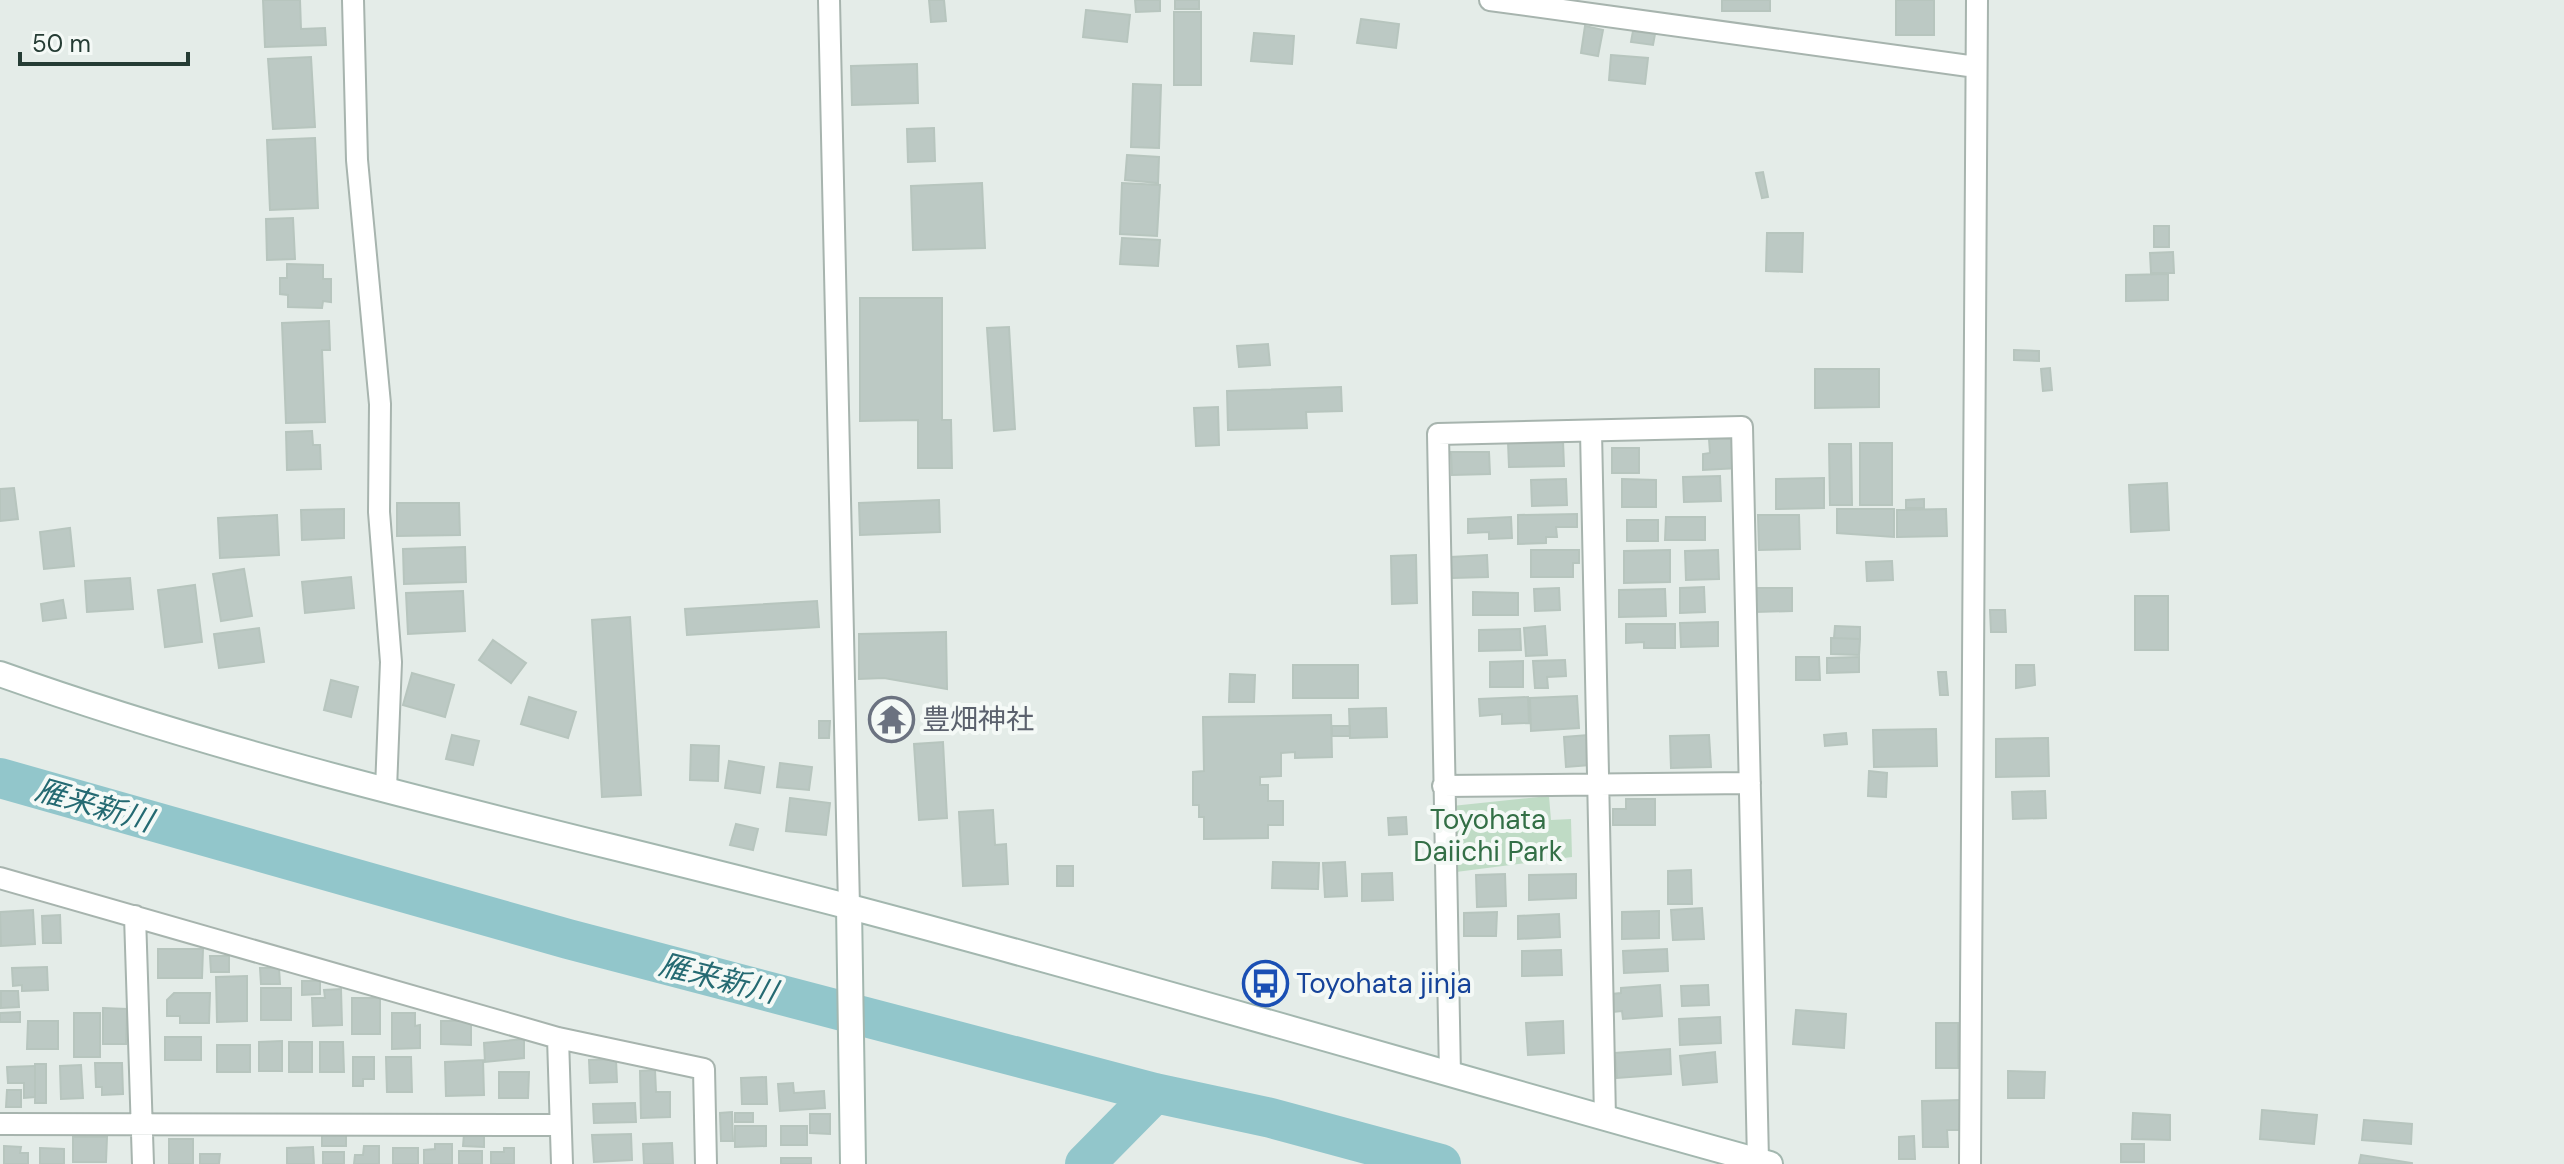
<svg xmlns="http://www.w3.org/2000/svg" width="2564" height="1164" font-family="'DM Sans','Noto Sans JP',sans-serif">
	<style>
		.green { fill: #bfdbc5 }
		.lines { fill: none; stroke-linecap: round; stroke-linejoin: round }
		.river { stroke: #92c6cb; stroke-width: 40 }
		.building { fill: #bcc9c4; stroke: #b7c5be; stroke-width: 2 }
		.street-casing { stroke: #a7b4ae; stroke-width: 24 }
		.secondary-casing { stroke: #a3b7af; stroke-width: 28 }
		.street { stroke: #fff; stroke-width: 20 }
		.secondary { stroke: #fff; stroke-width: 24 }
		.labels { text-anchor: middle; dominant-baseline: central; stroke-width: 8; stroke-linejoin: round; paint-order: stroke }
		.worship-label { font-size: 28px; fill: #5b616d; stroke: #f4f9f6; text-anchor: start }
		.park-label { font-size: 28px; fill: #336f46; stroke: #f4f9f6 }
		.transit-label { font-size: 28px; fill: #164399; stroke: #f4f9f6; text-anchor: start }
		.water-label { font-size: 30px; font-style: italic; fill: #256a72; stroke: #f4f9f6 }
	</style>
	<rect width="100%" height="100%" fill="#e4ece8"/>
	<path class="green" d="M1549 796 1551 820 1571 819 1572 857 1456 872 1452 806Z"/>
	<g class="lines">
		<path class="river" d="M0 778 568 939 1155 1093 1271 1118 1441 1164
			M1085 1164 1155 1093"/>
	</g>
	<path class="building" d="M263 0H300L301 29 325 28 326 45 265 47Z
		M929 0H944L946 21 931 22Z
		M1135 0H1160V11L1136 12Z
		M1175 0H1199V9H1175Z
		M1722 0H1770V11H1722Z
		M1896 0H1934V35H1896Z
		M1086 10 1130 15 1127 42 1083 37Z
		M1174 12H1201V85H1174Z
		M1361 19 1399 24 1396 48 1357 43Z
		M1585 26 1603 30 1598 56 1581 53Z
		M1633 31 1655 34 1653 45 1631 42Z
		M1254 33 1294 36 1292 64 1251 61Z
		M1611 55 1648 58 1645 84 1609 80Z
		M311 57 315 127 273 129 268 59Z
		M917 64 918 103 852 105 851 66Z
		M1133 84 1161 85 1159 148 1131 147Z
		M934 128 935 161 908 162 907 129Z
		M315 138 318 208 270 210 267 140Z
		M1127 155 1159 157 1158 183 1125 180Z
		M1763 172 1768 197 1762 198 1756 173Z
		M982 183 985 248 913 250 911 186Z
		M1122 183 1160 185 1157 236 1120 234Z
		M293 218 295 259 267 260 266 219Z
		M2154 226H2169V247H2154Z
		M1767 233H1803L1802 272 1766 271Z
		M1122 238 1160 240 1158 266 1120 264Z
		M2173 252 2174 273H2151L2150 253Z
		M287 264 323 265V279H331V302L323 301 322 308 288 307V295L280 294V278H287Z
		M2168 274V300L2126 301V275Z
		M860 298H942V420H951L952 468H918V420L860 421Z
		M329 321 330 350H322L325 422 286 423 282 323Z
		M1009 327 1015 429 994 431 987 328Z
		M1268 344 1270 365 1239 367 1237 346Z
		M2014 350 2039 351V361L2014 360Z
		M2050 368 2052 390 2043 391 2041 369Z
		M1815 369H1879V407L1815 408Z
		M1341 387 1342 411 1306 412 1307 428 1228 430 1227 391Z
		M1218 407 1219 445 1196 446 1194 408Z
		M312 431 313 445H320L321 469 287 470 286 432Z
		M1737 437 1739 468 1703 470V454L1710 453 1709 439Z
		M1563 441 1564 466 1509 467 1508 442Z
		M1860 443H1892V505H1860Z
		M1829 444H1851L1852 505H1830Z
		M1612 448H1639V473H1612Z
		M1451 452H1489L1490 474 1452 475Z
		M1720 476 1721 501 1684 502 1683 477Z
		M1824 478V508L1776 509V479Z
		M1566 479 1567 505 1532 506 1531 480Z
		M1622 479 1656 480V507H1622Z
		M2167 483 2169 530 2131 532 2129 485Z
		M14 488 18 519 0 521V489Z
		M1924 499V508H1906V500Z
		M939 500 940 532 860 535 859 503Z
		M397 503H459L460 535 397 536Z
		M344 509V538L302 540 301 510Z
		M1837 509H1894V537L1837 533Z
		M1946 509 1947 536 1897 537V510Z
		M1577 514V527H1556L1557 537H1546V543L1518 544V515Z
		M277 515 279 555 220 558 218 518Z
		M1758 515H1799L1800 549 1759 550Z
		M1511 517 1512 538 1489 539V532L1468 533V519Z
		M1666 517H1705V540H1665Z
		M1627 520H1658V541H1627Z
		M70 528 74 566 44 569 40 532Z
		M465 547 466 582 404 584 403 549Z
		M1531 550H1579V563H1573V577H1531Z
		M1670 550V582L1624 583V551Z
		M1718 550 1719 579 1686 580 1685 551Z
		M1416 555 1417 603 1392 604 1391 556Z
		M1487 555 1488 577 1452 578 1451 557Z
		M1892 561 1893 580 1867 581 1866 562Z
		M244 569 252 616 221 621 213 574Z
		M351 577 354 608 305 613 302 582Z
		M130 578 133 609 87 612 85 581Z
		M195 585 202 642 165 647 158 590Z
		M1704 587 1705 612 1680 613V588Z
		M1559 588 1560 610 1535 611 1534 589Z
		M1755 588H1792V611L1755 612Z
		M1665 589 1666 616 1619 617V590Z
		M463 591 465 631 408 634 406 593Z
		M1473 592 1518 593V615H1473Z
		M2135 596H2168V650H2135Z
		M63 600 66 618 43 621 41 604Z
		M817 601 819 627 687 635 685 609Z
		M1990 610H2005L2006 632H1991Z
		M630 617 641 795 602 797 592 620Z
		M1718 622V646L1681 647 1680 623Z
		M1626 624H1675V648H1644V642L1626 643Z
		M1545 626 1547 655 1526 656 1524 628Z
		M1835 626 1860 627V639L1834 638Z
		M259 628 264 662 219 668 214 634Z
		M1520 629 1521 650 1479 651V630Z
		M946 632 947 689 884 678 859 679V634Z
		M1831 638 1860 639 1859 655 1831 654Z
		M493 640 526 663 511 683 479 660Z
		M1796 657H1819L1820 680H1796Z
		M1859 657V672L1827 673V658Z
		M1565 660 1566 676 1547 677 1548 688H1535L1533 661Z
		M1523 661V687H1490V662Z
		M1293 665H1358V698H1293Z
		M2016 665H2034L2035 685 2016 688Z
		M1938 672H1946L1948 695H1940Z
		M412 673 454 685 445 717 403 705Z
		M1230 674 1255 675 1254 702H1229Z
		M331 680 358 687 351 717 324 710Z
		M1577 696 1579 728 1531 731 1530 698Z
		M529 697 576 712 568 738 521 724Z
		M1528 697 1529 723 1502 724V714L1480 716 1479 699Z
		M899 703V709H904L905 730 874 731 873 710H878V704Z
		M1386 708 1387 737 1350 738 1349 709Z
		M1331 715 1332 757 1295 758V752L1281 753V776L1260 777V785H1268V801H1283V825H1268V838L1204 839V817H1199V805H1193V772L1204 771 1203 717Z
		M819 721H830L829 738H819Z
		M1332 726H1350V736H1332Z
		M1936 729 1937 766 1874 767 1873 730Z
		M1846 733 1847 744 1825 746 1824 735Z
		M452 735 479 741 473 765 446 759Z
		M1588 735 1590 765 1566 767 1564 737Z
		M1709 735 1711 767 1671 768 1670 736Z
		M2048 738 2049 776 1996 777V739Z
		M943 742 947 818 919 820 914 744Z
		M691 745 719 746 718 781 690 780Z
		M729 761 764 767 760 793 725 788Z
		M780 763 812 767 809 790 777 787Z
		M1869 771 1887 773 1886 797 1868 796Z
		M2045 791 2046 818 2013 819 2012 792Z
		M790 798 830 803 826 835 786 831Z
		M1626 799H1655V825H1613V809H1626Z
		M993 810 995 845 1006 844 1008 884 963 886 959 812Z
		M1406 817 1407 834 1389 835 1388 818Z
		M736 824 758 829 753 850 730 845Z
		M1273 862 1319 863 1318 889 1272 888Z
		M1345 862 1347 896 1325 897 1323 863Z
		M1057 866H1073V886H1057Z
		M1691 870 1692 904H1668V871Z
		M1392 873 1393 900 1362 901V874Z
		M1505 874 1506 906 1477 907 1476 875Z
		M1576 874V898L1529 900V875Z
		M1702 908 1704 939 1673 940 1671 910Z
		M33 910 35 944 1 946 0 912Z
		M1659 911V938L1622 939V912Z
		M1497 912 1496 936H1464V913Z
		M1559 914 1560 937 1518 939V916Z
		M60 915 61 943H43L42 916Z
		M158 949H203L202 978H158Z
		M1667 949 1668 971 1624 973 1623 951Z
		M1561 950 1562 975 1522 976V951Z
		M210 956H229V972H211Z
		M47 967 48 990 22 991V985L13 986 12 968Z
		M260 968H279L280 984H261Z
		M247 976V1021L217 1022 216 977Z
		M302 981H320V994L302 995Z
		M1660 985 1662 1016 1623 1019 1622 1011 1613 1012 1612 994 1621 993V988Z
		M1708 985 1709 1005 1682 1006 1681 986Z
		M261 988H291V1020H261Z
		M341 989 342 1025 313 1026 312 998H325L324 990Z
		M1 991H18L19 1007 1 1008Z
		M174 993H210L209 1023H180V1016H167V1000Z
		M352 998H380V1034H352Z
		M103 1008 127 1009 126 1044H103Z
		M1796 1010 1846 1014 1844 1048 1793 1044Z
		M20 1012V1022H0V1013Z
		M74 1013H100V1057H74Z
		M392 1013H415V1026L420 1025V1048L392 1049Z
		M1720 1017 1721 1043 1680 1045 1679 1019Z
		M28 1021H58V1049H27Z
		M441 1021H471V1045L441 1044Z
		M1563 1021 1564 1053 1528 1055 1526 1023Z
		M1936 1023H1958V1068H1936Z
		M165 1037H201V1060H165Z
		M524 1039V1058L485 1062 484 1043Z
		M282 1041V1071H259V1042Z
		M289 1042H312V1072H289Z
		M320 1042H343L344 1072H320Z
		M217 1045H250V1072H217Z
		M1670 1049 1671 1074 1617 1078 1615 1053Z
		M1715 1052 1717 1082 1683 1085 1680 1056Z
		M353 1057H374V1079H363V1086H353Z
		M386 1057H411L412 1092H387Z
		M616 1059 617 1082 590 1083 589 1060Z
		M483 1060 484 1095 446 1096 445 1062Z
		M95 1063H122L123 1094 102 1095V1087H96Z
		M35 1064H46V1103H35Z
		M81 1065 83 1098 61 1099 60 1066Z
		M35 1066V1097L24 1098V1083H8L7 1067Z
		M655 1070 656 1092H670V1117L641 1118 640 1071Z
		M2008 1071 2045 1072 2044 1098H2008Z
		M499 1072H529L528 1098H499Z
		M766 1077 767 1104H742L741 1078Z
		M793 1083 794 1093 824 1091 825 1108 780 1111 778 1084Z
		M7 1090H21V1107H6Z
		M1962 1100V1130H1947L1948 1147H1923L1922 1101Z
		M635 1103 636 1122 594 1123 593 1104Z
		M2262 1110 2317 1115 2314 1144 2260 1139Z
		M732 1112 733 1141H721L720 1113Z
		M735 1113H753V1122H735Z
		M2133 1113 2170 1115V1140L2132 1139Z
		M810 1114H830V1134L810 1133Z
		M2364 1120 2412 1124 2411 1144 2362 1140Z
		M735 1126H766V1146L735 1147Z
		M781 1126H807V1145H781Z
		M322 1133H346V1146H322Z
		M464 1134 484 1135V1147L463 1146Z
		M631 1134 632 1160 594 1162 592 1135Z
		M1914 1136 1915 1159H1899V1137Z
		M73 1137H107L106 1162H73Z
		M169 1139H193V1164H169Z
		M672 1143 673 1164H644L643 1144Z
		M435 1144H452V1164H424V1150L435 1149Z
		M2121 1144H2144V1162H2121Z
		M4 1146 21 1147 20 1153H28V1164H4Z
		M364 1146H379V1164H354L355 1155H363Z
		M313 1147 314 1164H287V1148Z
		M40 1148 64 1149V1164H40Z
		M393 1148H418V1164H393Z
		M504 1148H514V1164H491V1152H504Z
		M459 1151H482V1164H459Z
		M323 1152H344V1164H323Z
		M200 1154H220L219 1164H200Z
		M2361 1155 2412 1163V1164H2359Z
		M781 1158H811V1164H781Z"/>
	<g class="lines">
		<defs>
			<path id="street" d="M353 0 357 160 380 404 379 512 391 662 386 789
				M829 0 849 907
				M1490 0 1976 67
				M1591 431 1605 1118
				M1443 786 1750 783
				M0 878 558 1038 704 1069 706 1164
				M135 916 143 1164
				M558 1038 562 1164
				M1450 1075 1438 434 1742 427 1758 1161
				M0 1124 560 1125
				M1970 1164 1977 0"/>
			<path id="secondary" d="M0 674C278 773 569 833 854 908 1161 989 1465 1080 1770 1164
				M849 907 853 1164"/>
		</defs>
		<use href="#street" class="street-casing"/>
		<use href="#secondary" class="secondary-casing"/>
		<use href="#street" class="street"/>
		<use href="#secondary" class="secondary"/>
	</g>
	<defs>
		<symbol id="temple-ring" viewBox="-11 -11 22 22"><circle r="9.5" fill="#f4f9f6" stroke="#6b7280" stroke-width="1.5"/><path d="M0-6L5-2H3V0L6.5 2.5H4V6H1.5V3h-3V6H-4V2.5H-6.5L-3 0V-2H-5Z" fill="#6b7280"/></symbol>
		<symbol id="bus-ring" viewBox="-11 -11 22 22"><circle r="9.5" fill="#f4f9f6" stroke="#1a4fb4" stroke-width="1.5"/><path d="M-5-6H5V4H4V6H2V4H-2V6H-4V4H-5ZM-3.5-4V0h7V-4ZM-3.5 1.2v1.5H-2V1.2ZM2 1.2v1.5H3.5V1.2Z" fill="#1a4fb4"/></symbol>
	</defs>
	<g fill-rule="evenodd">
		<use href="#temple-ring" x="866" y="694" width="51" height="51"/>
		<use href="#bus-ring" x="1240" y="958" width="51" height="51"/>
	</g>
	<g class="labels">
		<g class="worship-label">
			<text x="922" y="719">豊畑神社</text>
		</g>
		<g class="park-label">
			<text x="1488" y="819">Toyohata<tspan x="1488" dy="32">Daiichi Park</tspan></text>
		</g>
		<g class="transit-label">
			<text x="1296" y="983">Toyohata jinja</text>
		</g>
		<g class="water-label">
			<text transform="translate(94 805) rotate(16)">雁来新川</text>
			<text transform="translate(718 978) rotate(14)">雁来新川</text>
		</g>
	</g>
	<path d="M20 52v12h168v-12" fill="none" stroke="#253c34" stroke-width="4"/>
	<text x="32" y="52" font-size="24" fill="#253c34" stroke="#f4f9f6" stroke-width="6" paint-order="stroke">50 m</text>
</svg>
